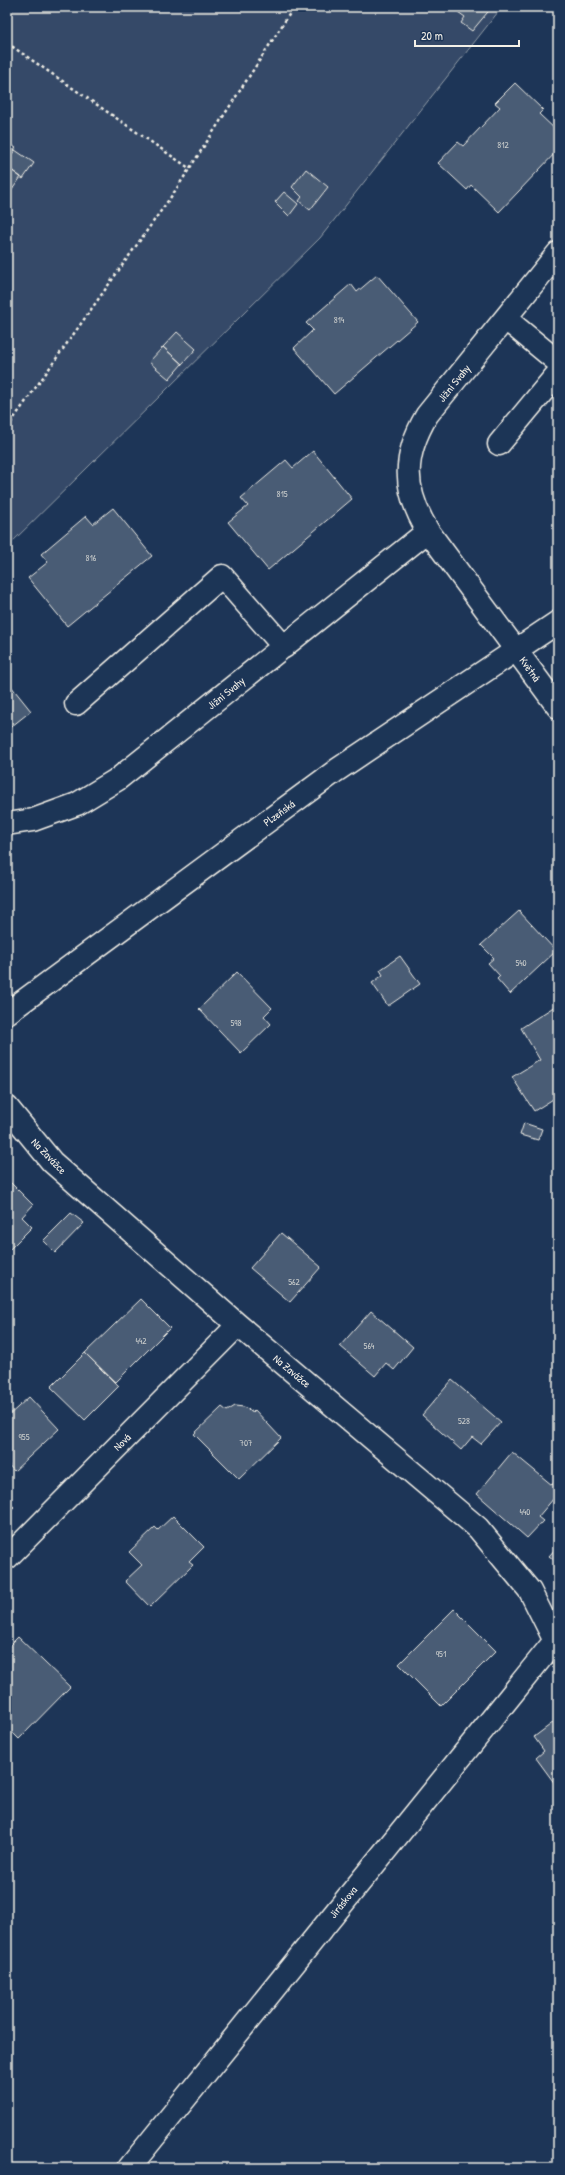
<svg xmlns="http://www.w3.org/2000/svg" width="565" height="2175" font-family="'Patrick Hand',sans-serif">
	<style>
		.green { fill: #354a67; stroke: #949ea8 }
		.building { fill: #485b74; stroke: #f4f1e8 }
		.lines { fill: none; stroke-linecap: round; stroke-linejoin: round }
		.minor-casing { stroke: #f4f1e8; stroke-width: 25 }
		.major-casing { stroke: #f4f1e8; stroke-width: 25 }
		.path { stroke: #f4f1e8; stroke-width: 2.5; stroke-dasharray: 3 3; stroke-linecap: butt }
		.minor { stroke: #1d3557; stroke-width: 22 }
		.major { stroke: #1d3557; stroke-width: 22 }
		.labels { text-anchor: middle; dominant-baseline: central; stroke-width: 4; stroke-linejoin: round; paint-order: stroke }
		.number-label { font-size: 9px; fill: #c9cccb }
		.street-label { font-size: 11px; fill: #f4f1e8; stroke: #1d3557 }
	</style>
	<rect width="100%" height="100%" fill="#1d3557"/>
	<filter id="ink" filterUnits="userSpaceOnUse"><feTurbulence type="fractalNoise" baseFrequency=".025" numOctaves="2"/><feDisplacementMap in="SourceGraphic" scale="8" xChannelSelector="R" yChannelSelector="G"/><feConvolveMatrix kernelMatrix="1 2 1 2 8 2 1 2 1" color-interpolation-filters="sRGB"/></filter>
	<g filter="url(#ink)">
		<path class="green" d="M7 7H502L320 238 7 547Z"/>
		<path class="building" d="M462 7H492L472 31 461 23 465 17 458 12Z
			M515 83 543 110 539 114 558 132V150L499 212 471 185 467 190 438 163 458 142 463 146 500 107 495 103Z
			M7 142 16 148 7 160Z
			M15 150 34 163 23 179 7 167V160Z
			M7 167 21 177 9 194 7 192Z
			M306 169 328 187 310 210 299 201 302 197 292 187Z
			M284 192 298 204 289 216 275 202Z
			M377 275 418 322 334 394 294 348 313 330 306 323 351 284 357 292Z
			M177 332 196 349 182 364 163 347Z
			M163 347 182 364 169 379 149 362Z
			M313 451 352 499 268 570 228 522 248 506 241 498 286 460 293 468Z
			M113 508 152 556 67 626 28 578 48 562 41 554 86 516 93 524Z
			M7 681 31 711 7 730Z
			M519 911 556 951 510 994 497 979 500 976 488 963 494 958 481 945Z
			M400 956 420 984 388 1006 372 983 383 975 380 970Z
			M237 972 272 1008 264 1016 271 1024 241 1053 199 1009Z
			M555 1006 558 1011V1096L534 1111 512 1077 540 1060 521 1028Z
			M524 1123 542 1129 538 1140 520 1135Z
			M7 1179 33 1205 22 1217 32 1227 7 1252Z
			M71 1213 84 1223 55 1253 43 1241Z
			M281 1233 321 1267 290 1302 250 1268Z
			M141 1299 170 1328 115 1383 85 1353Z
			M371 1311 413 1347 394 1370 386 1363 375 1376 340 1346Z
			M85 1353 119 1386 85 1420 51 1387Z
			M452 1380 501 1422 481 1444 472 1437 461 1450 422 1415Z
			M29 1397 59 1429 14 1471 7 1463V1417Z
			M235 1406 244 1407 253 1412 255 1410 281 1438 239 1479 194 1434 222 1407 227 1411Z
			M512 1452 552 1485 556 1480 558 1482V1501L554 1498 538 1517 543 1521 527 1538 477 1494Z
			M7 1500 14 1507 7 1514Z
			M173 1516 204 1547 189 1562 193 1565 150 1607 125 1581 142 1565 129 1552 155 1527 158 1530Z
			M558 1546V1563L549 1556Z
			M454 1609 496 1651 441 1706 399 1664Z
			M18 1637 70 1687 19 1739 7 1727V1648Z
			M558 1719V1788L536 1758 544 1751 534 1737Z"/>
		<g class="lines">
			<defs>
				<path id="minor" d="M558 253 427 415C402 457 403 490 428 531L558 707
					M506 319 558 362
					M499 444 558 373
					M76 704 222 576 284 647
					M7 824 33 820 77 804 118 779 428 531
					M7 1107 52 1162 238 1325 478 1528 530 1591 558 1647
					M7 1558 238 1325
					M129 2168 558 1637"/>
				<path id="major" d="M7 1013 337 770 558 622"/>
			</defs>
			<use href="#minor" class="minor-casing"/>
			<use href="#major" class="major-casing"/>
			<path class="path" d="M7 43 189 168
				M7 428 175 191 294 7"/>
			<use href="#minor" class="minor"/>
			<use href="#major" class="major"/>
		</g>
	</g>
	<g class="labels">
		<g class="number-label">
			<text x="503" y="145">812</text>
			<text x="339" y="320">814</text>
			<text x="282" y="494">815</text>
			<text x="91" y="558">816</text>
			<text x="521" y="963">540</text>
			<text x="236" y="1023">598</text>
			<text x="294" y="1282">562</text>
			<text x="141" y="1341">442</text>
			<text x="369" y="1346">564</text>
			<text x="464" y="1421">528</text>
			<text x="24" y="1437">955</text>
			<text x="246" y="1443">707</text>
			<text x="525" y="1512">440</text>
			<text x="441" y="1654">951</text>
		</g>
		<g class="street-label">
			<text transform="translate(454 383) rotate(-51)">Jižní Svahy</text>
			<text transform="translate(530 669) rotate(54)">Květná</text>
			<text transform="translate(226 693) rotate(-39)">Jižní Svahy</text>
			<text transform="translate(279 813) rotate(-36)">Plzeňská</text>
			<text transform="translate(49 1156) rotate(46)">Na Zavážce</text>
			<text transform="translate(292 1371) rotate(40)">Na Zavážce</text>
			<text transform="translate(122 1442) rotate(-45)">Nová</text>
			<text transform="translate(343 1902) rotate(-51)">Jiráskova</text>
		</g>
	</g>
	<rect width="565" height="2175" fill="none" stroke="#1d3557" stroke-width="24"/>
	<rect x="12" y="12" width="541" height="2151" fill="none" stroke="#f4f1e8" stroke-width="1.5" filter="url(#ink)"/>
	<path d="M415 40v6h104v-6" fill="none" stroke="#f4f1e8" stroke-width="2"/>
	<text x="421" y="40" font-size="12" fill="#f4f1e8" stroke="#1d3557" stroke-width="3" paint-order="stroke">20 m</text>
</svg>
